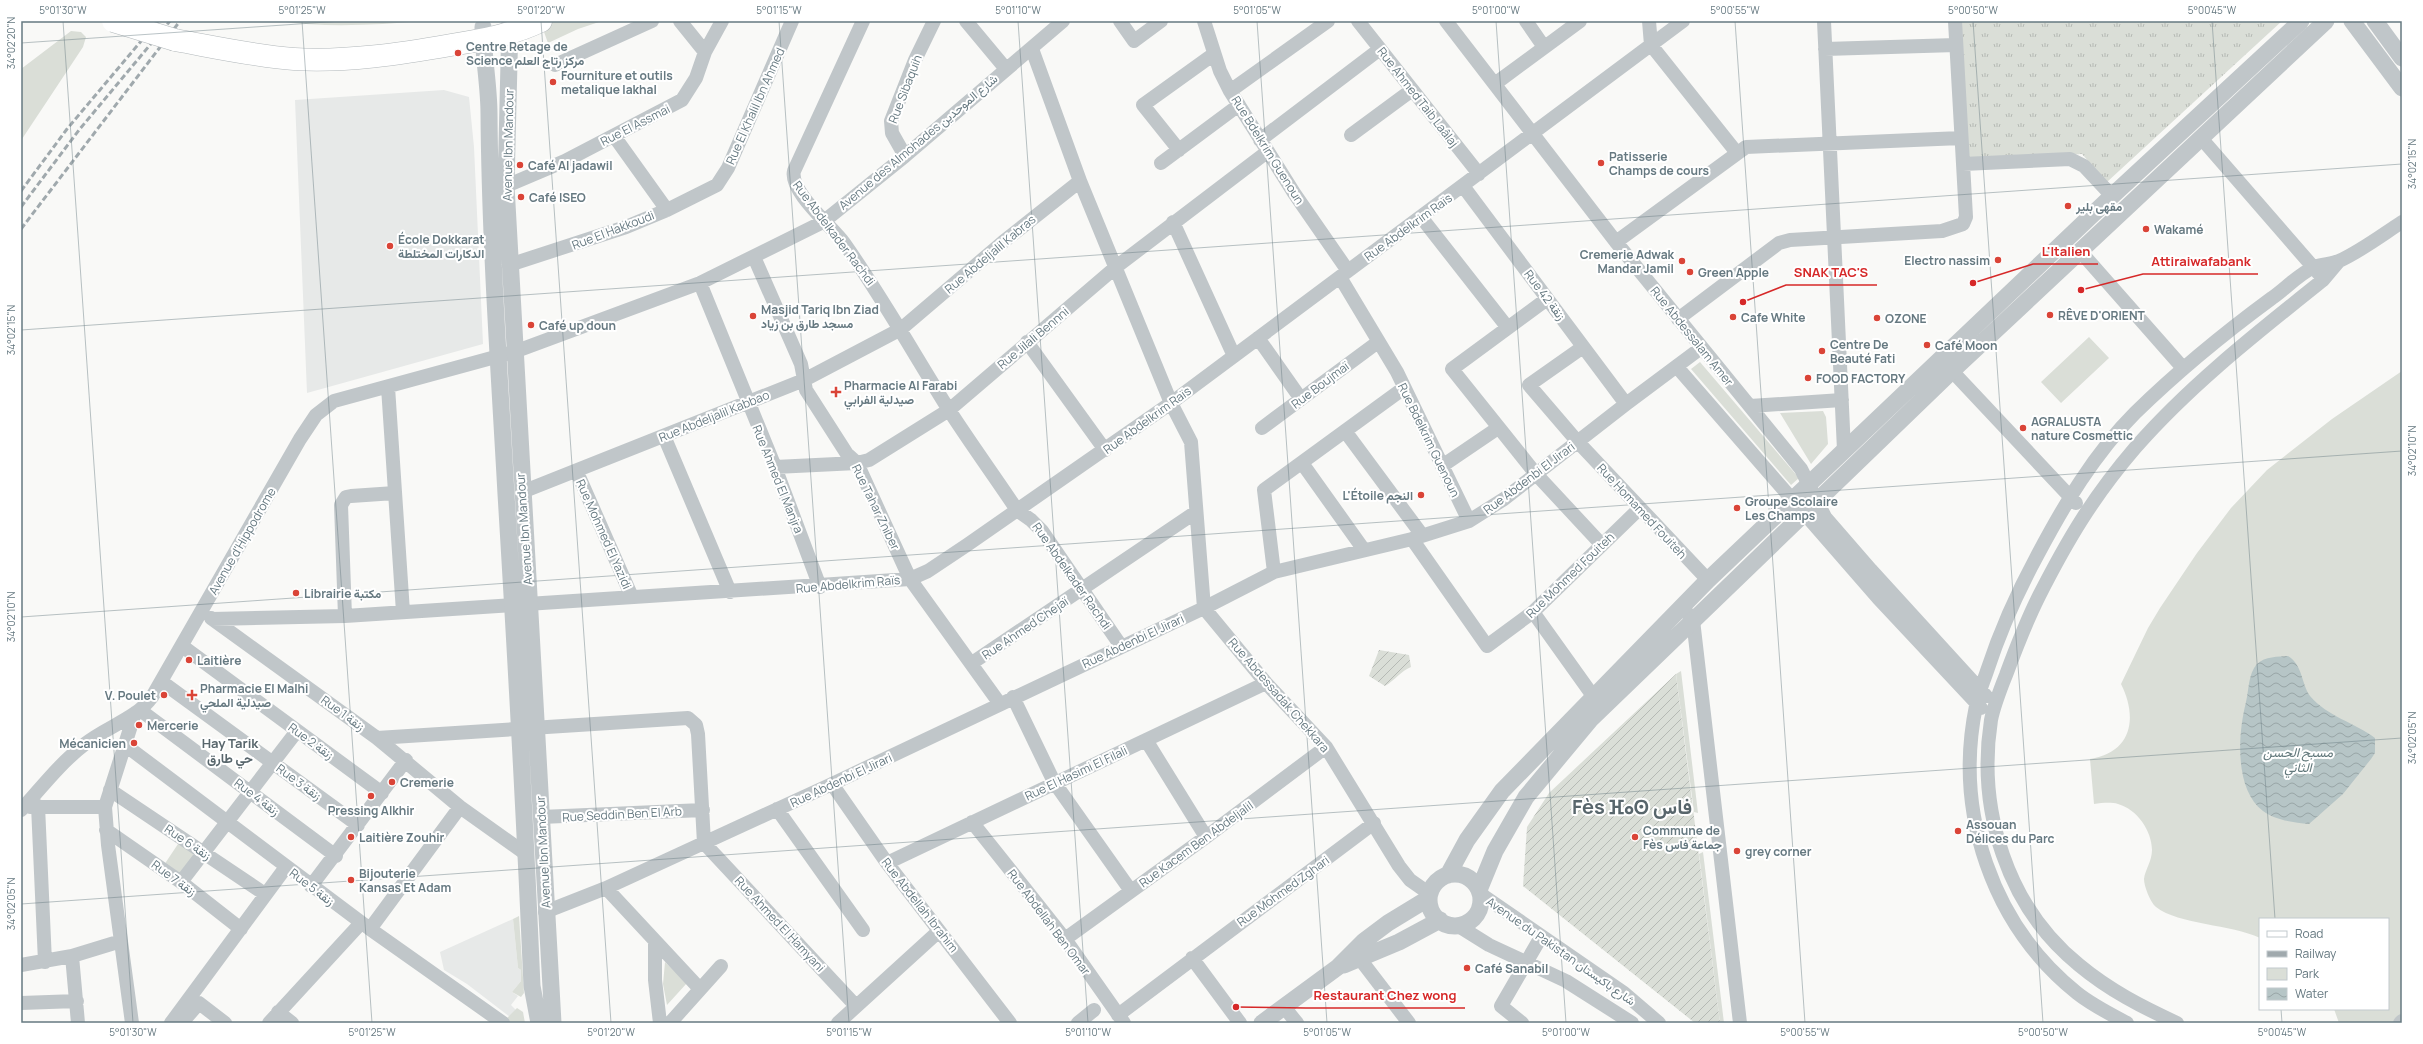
<svg xmlns="http://www.w3.org/2000/svg" width="2423" height="1044" font-family="Manrope,Vazirmatn,'Noto Sans Tifinagh',sans-serif">
	<style>
		.built { fill: #e7e9e8 }
		.grass { fill: url(#grass-tufts) }
		.park { fill: #daded7 }
		.garden { fill: url(#garden-furrows) }
		.water { fill: url(#water-waves) }
		.lines { fill: none; stroke-linecap: round; stroke-linejoin: round }
		.primary-casing { stroke: #b2b8bb; stroke-width: 23 }
		.minor { stroke: #c0c6c9; stroke-width: 14 }
		.tertiary { stroke: #c0c6c9; stroke-width: 17 }
		.primary { stroke: #fff; stroke-width: 22 }
		.rail { stroke: #a0a9ad; stroke-width: 3; stroke-dasharray: 6 3; stroke-linecap: butt }
		.primary-bridge-casing { stroke: #b2b8bb; stroke-width: 23; stroke-linecap: butt }
		.primary-bridge { stroke: #fff; stroke-width: 22 }
		.ticks { fill: none; stroke: #667981; stroke-width: 1; stroke-opacity: 0.45 }
		.poi-dot { fill: #da4437; stroke: #fff; stroke-width: 1.5 }
		.labels { text-anchor: middle; dominant-baseline: central; stroke-width: 4; stroke-linejoin: round; paint-order: stroke }
		.poi-label { font-size: 12px; font-weight: bold; fill: #667981; stroke: #fff; text-anchor: start }
		.street-label { font-size: 12px; fill: #667981; stroke: #fff }
		.neighbourhood-label { font-size: 13px; font-weight: bold; fill: #58666c; stroke: #fff }
		.water-label { font-size: 13px; font-style: italic; fill: #60777a; stroke: #fff }
		.town-label { font-size: 20px; font-weight: bold; fill: #58666c; stroke: #fff }
		.leader { fill: none; stroke: #d62828; stroke-width: 1.5 }
		.callout-dot { fill: #d62828; stroke: #fff; stroke-width: 1.5 }
		.callout-label { font-size: 13px; text-anchor: middle; font-weight: bold; fill: #d62828; stroke: #fff; stroke-width: 4; stroke-linejoin: round; paint-order: stroke }
		.neatline { fill: none; stroke: #667981; stroke-width: 1.5 }
		.ticks-label { font-size: 10px; text-anchor: middle; fill: #667981 }
	</style>
	<defs>
		<pattern id="grass-tufts" width="24" height="20" patternUnits="userSpaceOnUse"><rect width="24" height="20" fill="#daded7"/><path d="M3 7l-1-3M5 7V3M7 7l1-3M15 17l-1-3M17 17v-4M19 17l1-3" fill="none" stroke="#b5b9b4"/></pattern>
		<pattern id="garden-furrows" width="10" height="10" patternUnits="userSpaceOnUse"><rect width="10" height="10" fill="#daded7"/><path d="M-1 1l2-2M0 10L10 0M9 11l2-2" fill="none" stroke="#b5b9b4"/></pattern>
		<pattern id="water-waves" width="16" height="10" patternUnits="userSpaceOnUse"><rect width="16" height="10" fill="#b6c5c6"/><path d="M0 5q4-4 8 0t8 0" fill="none" stroke="#98a5a6"/></pattern>
	</defs>
	<rect width="100%" height="100%" fill="#f9f9f7"/>
	<path class="built" d="M444 90 469 97 474 147 483 344 307 393 295 100Z
		M513 919 518 968 521 970V981L512 992 518 996 511 1005 516 1010 510 1017 467 984 444 970 440 952Z"/>
	<path class="grass" d="M1958 21H2282L2107 182 2082 154 1965 159Z"/>
	<path class="park" d="M278 21H424C376 25 325 28 278 21Z
		M540 21H602L578 29 548 43Z
		M71 31 81 32 86 37 83 47 22 139 21 69Z
		M2089 337 2109 358 2061 403 2041 382Z
		M1700 362 1799 478 1791 485 1691 369Z
		M2402 371V1013L2394 1023H2339L2334 1009H2388V919H2260V938C2231 924 2179 925 2156 907 2150 902 2144 886 2144 879 2145 870 2152 861 2152 850 2152 831 2137 809 2118 804 2111 802 2102 803 2094 804L2090 759C2132 752 2138 718 2121 684L2148 628 2160 608 2197 553 2231 508 2267 470 2332 419Z
		M1823 411 1826 417 1828 444 1811 464 1780 413Z
		M1681 671 1698 813 1694 812 1676 674Z
		M180 841 196 852 180 876 164 865Z
		M1703 852 1724 1023H1720L1699 854Z
		M519 916 524 993 521 997 512 992 521 981V970L518 968 513 919Z
		M665 962 687 983 667 1005 663 984Z
		M517 1008 523 1012 525 1023 503 1022Z"/>
	<path class="garden" d="M1379 650 1409 655 1411 667C1401 671 1395 680 1385 686L1369 676Z
		M1676 674 1720 1023H1695L1523 886 1527 827 1549 793Z"/>
	<path class="water" d="M2288 656C2303 665 2301 683 2310 696 2328 717 2354 722 2375 738V753L2371 759 2343 794 2309 824C2293 822 2277 821 2263 811 2234 789 2238 733 2246 702 2249 690 2248 674 2257 664 2265 656 2278 657 2288 656Z"/>
	<g class="lines">
		<defs>
			<path id="primary" d="M175 40C214 47 254 56 294 59 346 62 400 54 451 45 482 40 512 35 541 21"/>
		</defs>
		<use href="#primary" class="primary-casing"/>
		<path class="minor" d="M680 21 705 52
			M863 21 794 171C789 192 833 227 844 243 882 297 914 354 949 410 971 444 995 477 1017 510L1031 520 1042 531 1121 646
			M966 21 1006 69
			M1120 21 1134 41 1161 21
			M1204 21 1220 71 1230 91 1294 193 1348 271
			M1358 21 1479 174
			M1446 21 1616 242 1801 469 1825 517 1871 570 1986 696
			M1526 21 1544 47
			M1649 21 1651 45 1737 153
			M1824 21 1844 450
			M1032 49 1080 181 1171 403 1191 442 1204 608 1266 683 1326 747 1399 866 1410 880 1430 894
			M1825 49 1956 45
			M555 65 652 21
			M1496 83 1580 21
			M1230 91 1328 21
			M1351 135 1412 90
			M614 136 667 210
			M2201 138 2320 275
			M1260 140 1380 49
			M1179 150 1143 105 1214 54
			M905 156 892 133 891 121 915 60 934 21
			M1161 163 1239 105
			M1963 164 2070 159 2084 166 2112 196
			M506 186 565 161 682 100 696 78 705 52 722 21
			M1463 186 1626 404
			M1421 217 1508 328
			M1173 222 1234 356
			M1616 242 1746 147 1961 138
			M2080 251 2183 368
			M754 257 801 364 806 390 847 454 857 463 910 579 1000 704
			M509 265 626 227 667 210 717 185 728 168 792 21
			M1340 277 1397 372 1469 521
			M700 283 775 467 820 587
			M1547 299 1452 369 1536 474 1602 545
			M1678 319 1779 243 1790 240 1942 231 1963 224 1966 217 1955 21
			M1258 338 1301 399
			M1027 342 1105 450
			M1583 347 1529 385 1577 441 1708 580
			M1677 367 1878 598 1981 708
			M1952 371 2076 503
			M388 387 403 612
			M1750 406 1842 400
			M1262 428 1378 342
			M1345 431 1422 535
			M664 436 730 592
			M1302 463 1364 550
			M1442 466 1498 428
			M775 467 857 463 869 460 949 410 1116 267 1267 152
			M577 472 632 597
			M522 492 804 380 901 329 1003 242 1080 181
			M1412 539 1487 646 1533 612 1639 509
			M1274 572 1264 490 1404 388
			M1682 607 1693 620 1740 1023
			M1533 612 1593 696
			M345 616 341 505 346 497 351 496 395 493
			M211 618 377 738 460 807 526 854
			M212 619 345 616 910 579 928 571 967 545 1171 403 1683 21
			M182 646 382 793
			M972 663 1196 512
			M162 682 358 825
			M1013 697 1054 782 1131 891
			M140 710 336 856
			M377 738 688 718 696 725 698 734 704 843 856 1006
			M1146 740 1206 837
			M125 745 370 929 503 1023
			M832 784 887 863 1010 1023
			M110 790 265 894
			M38 806 45 962
			M30 807H105
			M777 809 863 930
			M21 810C42 787 60 763 85 744 106 727 136 719 152 697L300 439 316 415 334 401 514 352 700 283 823 222 905 156 1063 21
			M541 817 703 810
			M972 822 1065 939 1124 1023
			M106 830 181 882 241 929
			M887 863 1266 683
			M181 882 297 731
			M311 886 406 760
			M606 888 700 989
			M1482 895 1624 993 1659 1023
			M545 912 606 888 832 784 1204 608 1274 572 1412 539 1469 521 1504 499 1626 404 1701 348
			M1457 925 1489 945 1566 981 1632 1023
			M370 929 460 807
			M1065 939 1206 837 1326 747
			M655 942V980L660 1023
			M72 956 78 1023
			M1192 958 1240 1023
			M1360 959 1409 1023
			M21 965 72 956 121 941
			M21 1003 77 1001
			M1284 1007 1297 1023
			M278 1012 292 1023
			M1118 1015 1374 823
			M186 1018 199 1003 225 1023
			M132 1023 108 845 105 807 135 713
			M171 1023 286 867
			M269 1023 361 923
			M670 1023 721 966
			M838 1023 939 931
			M1078 1023 1094 1010
			M1522 1023 1501 1006 1541 937
			M2127 1023C2110 1014 2092 1005 2077 993 1992 925 1954 812 1976 706 1978 694 1983 683 1987 671 2000 631 2017 593 2037 556 2064 505 2094 454 2135 413 2178 371 2223 334 2272 298 2285 289 2299 274 2314 267 2322 264 2332 264 2339 261 2361 251 2382 235 2402 222
			M2177 1023C2142 1007 2109 990 2079 965 2007 907 1977 810 1991 720 1994 705 2000 690 2006 675 2016 648 2026 622 2039 596 2068 539 2093 497 2135 448 2190 385 2258 332 2323 280L2339 261
			M2400 1023 2402 1021"/>
		<path class="tertiary" d="M510 21 506 186 553 1023
			M2352 21 2402 88
			M2375 21 2402 58
			M483 27C483 56 489 85 489 114 490 241 499 367 506 494 516 658 525 822 532 986L539 1023
			M1429 900a26 26 0 1 1 52 0a26 26 0 1 1-52 0Z
			M1448 875 1467 840 1502 791 1708 580 2112 196 2301 21
			M1479 890 1495 851 1526 797 1590 720 1952 371 2326 21
			M1344 965 1399 942 1440 920
			M1262 1023 1338 967 1364 941 1388 923 1429 898"/>
		<use href="#primary" class="primary"/>
		<path class="rail" d="M21 191 67 129 158 21
			M21 207 79 130 170 21
			M21 229 180 21"/>
		<defs>
			<path id="primary-bridge" d="M113 21 175 40"/>
		</defs>
		<use href="#primary-bridge" class="primary-bridge-casing"/>
		<use href="#primary-bridge" class="primary-bridge"/>
	</g>
	<path class="ticks" d="M63 21 133 1023M302 21 372 1023M541 21 611 1023M779 21 849 1023M1018 21 1088 1023M1257 21 1327 1023M1496 21 1566 1023M1735 21 1805 1023M1973 21 2043 1023M2212 21 2275 919M21 43 342 21M21 330 2402 164M21 617 2402 451M21 904 2402 738M2281 1009 2282 1023"/>
	<g class="poi-dot">
		<circle cx="458" cy="53" r="4"/>
		<circle cx="553" cy="82" r="4"/>
		<circle cx="1601" cy="163" r="4"/>
		<circle cx="520" cy="165" r="4"/>
		<circle cx="521" cy="197" r="4"/>
		<circle cx="2068" cy="206" r="4"/>
		<circle cx="2146" cy="229" r="4"/>
		<circle cx="390" cy="246" r="4"/>
		<circle cx="1998" cy="260" r="4"/>
		<circle cx="1682" cy="261" r="4"/>
		<circle cx="1690" cy="272" r="4"/>
		<circle cx="2050" cy="315" r="4"/>
		<circle cx="753" cy="316" r="4"/>
		<circle cx="1733" cy="317" r="4"/>
		<circle cx="1877" cy="318" r="4"/>
		<circle cx="531" cy="325" r="4"/>
		<circle cx="1927" cy="345" r="4"/>
		<circle cx="1822" cy="351" r="4"/>
		<circle cx="1808" cy="378" r="4"/>
		<path d="M834 386h4v4h4v4h-4v4h-4v-4h-4v-4h4z"/>
		<circle cx="2023" cy="428" r="4"/>
		<circle cx="1421" cy="495" r="4"/>
		<circle cx="1737" cy="508" r="4"/>
		<circle cx="296" cy="593" r="4"/>
		<circle cx="189" cy="660" r="4"/>
		<circle cx="164" cy="695" r="4"/>
		<path d="M190 689h4v4h4v4h-4v4h-4v-4h-4v-4h4z"/>
		<circle cx="139" cy="725" r="4"/>
		<circle cx="134" cy="743" r="4"/>
		<circle cx="392" cy="782" r="4"/>
		<circle cx="371" cy="796" r="4"/>
		<circle cx="1958" cy="831" r="4"/>
		<circle cx="351" cy="837" r="4"/>
		<circle cx="1635" cy="837" r="4"/>
		<circle cx="1737" cy="851" r="4"/>
		<circle cx="351" cy="880" r="4"/>
		<circle cx="1467" cy="968" r="4"/>
	</g>
	<g class="labels">
		<g class="poi-label">
			<text x="466" y="46">Centre Retage de<tspan x="466" dy="14">Science مركز رتاج العلم</tspan></text>
			<text x="561" y="75">Fourniture et outils<tspan x="561" dy="14">metalique lakhal</tspan></text>
			<text x="1609" y="156">Patisserie<tspan x="1609" dy="14">Champs de cours</tspan></text>
			<text x="528" y="165">Café Al jadawil</text>
			<text x="529" y="197">Café ISEO</text>
			<text x="2076" y="206">مقهى بلير</text>
			<text x="2154" y="229">Wakamé</text>
			<text x="398" y="239">École Dokkarat<tspan x="398" dy="14">الدكارات المختلطة</tspan></text>
			<text x="1674" y="254" text-anchor="end">Cremerie Adwak<tspan x="1674" dy="14">Mandar Jamil</tspan></text>
			<text x="1990" y="260" text-anchor="end">Electro nassim</text>
			<text x="1698" y="272">Green Apple</text>
			<text x="761" y="309">Masjid Tariq Ibn Ziad<tspan x="761" dy="14">مسجد طارق بن زياد</tspan></text>
			<text x="2058" y="315">RÊVE D'ORIENT</text>
			<text x="1741" y="317">Cafe White</text>
			<text x="1885" y="318">OZONE</text>
			<text x="539" y="325">Café up doun</text>
			<text x="1830" y="344">Centre De<tspan x="1830" dy="14">Beauté Fati</tspan></text>
			<text x="1935" y="345">Café Moon</text>
			<text x="1816" y="378">FOOD FACTORY</text>
			<text x="844" y="385">Pharmacie Al Farabi<tspan x="844" dy="14">صيدلية الفرابي</tspan></text>
			<text x="2031" y="421">AGRALUSTA<tspan x="2031" dy="14">nature Cosmettic</tspan></text>
			<text x="1413" y="495" text-anchor="end">L'Étoile النجم</text>
			<text x="1745" y="501">Groupe Scolaire<tspan x="1745" dy="14">Les Champs</tspan></text>
			<text x="304" y="593">Librairie مكتبة</text>
			<text x="197" y="660">Laitière</text>
			<text x="200" y="688">Pharmacie El Malhi<tspan x="200" dy="14">صيدلية الملحي</tspan></text>
			<text x="156" y="695" text-anchor="end">V. Poulet</text>
			<text x="147" y="725">Mercerie</text>
			<text x="126" y="743" text-anchor="end">Mécanicien</text>
			<text x="400" y="782">Cremerie</text>
			<text x="371" y="810" text-anchor="middle">Pressing Alkhir</text>
			<text x="1966" y="824">Assouan<tspan x="1966" dy="14">Délices du Parc</tspan></text>
			<text x="1643" y="830">Commune de<tspan x="1643" dy="14">Fès جماعة فاس</tspan></text>
			<text x="359" y="837">Laitière Zouhir</text>
			<text x="1745" y="851">grey corner</text>
			<text x="359" y="873">Bijouterie<tspan x="359" dy="14">Kansas Et Adam</tspan></text>
			<text x="1475" y="968">Café Sanabil</text>
		</g>
		<g class="street-label">
			<text transform="translate(905 89) rotate(-69)">Rue Sibaquih</text>
			<text transform="translate(1418 97) rotate(52)">Rue Ahmed Taib Laâlaj</text>
			<text transform="translate(755 106) rotate(-66)">Rue El Khalil Ibn Ahmed</text>
			<text transform="translate(635 125) rotate(-27)">Rue El Assmai</text>
			<text transform="translate(918 142) rotate(-40)">Avenue des Almohades شارع الموحدين</text>
			<text transform="translate(508 145) rotate(-89)">Avenue Ibn Mandour</text>
			<text transform="translate(1268 150) rotate(58)">Rue Bdelkrim Guenoun</text>
			<text transform="translate(1408 227) rotate(-36)">Rue Abdelkrim Raïs</text>
			<text transform="translate(613 230) rotate(-21)">Rue El Hakkoudi</text>
			<text transform="translate(834 233) rotate(53)">Rue Abdelkader Rachdi</text>
			<text transform="translate(990 254) rotate(-40)">Rue Abdeljalil Kabras</text>
			<text transform="translate(1545 295) rotate(53)">Rue 42 زنقة</text>
			<text transform="translate(1692 336) rotate(51)">Rue Abdessalam Amer</text>
			<text transform="translate(1033 338) rotate(-40)">Rue Jilali Bennni</text>
			<text transform="translate(1320 385) rotate(-37)">Rue Boujmaï</text>
			<text transform="translate(714 416) rotate(-22)">Rue Abdeljalil Kabbao</text>
			<text transform="translate(1147 420) rotate(-36)">Rue Abdelkrim Raïs</text>
			<text transform="translate(1429 440) rotate(64)">Rue Bdelkrim Guenoun</text>
			<text transform="translate(1529 478) rotate(-37)">Rue Abdenbi El Jirari</text>
			<text transform="translate(778 479) rotate(68)">Rue Ahmed El Manjra</text>
			<text transform="translate(876 507) rotate(64)">Rue Tahar Zniber</text>
			<text transform="translate(1642 511) rotate(47)">Rue Homamed Fouiteh</text>
			<text transform="translate(524 529) rotate(-94)">Avenue Ibn Mandour</text>
			<text transform="translate(604 534) rotate(66)">Rue Mohmed El Yazidi</text>
			<text transform="translate(242 541) rotate(-60)">Avenue d'Hippodrome</text>
			<text transform="translate(1570 575) rotate(-44)">Rue Mohmed Fouiteh</text>
			<text transform="translate(1072 576) rotate(55)">Rue Abdelkader Rachdi</text>
			<text transform="translate(848 584) rotate(-5)">Rue Abdelkrim Raïs</text>
			<text transform="translate(1025 628) rotate(-34)">Rue Ahmed Chejaï</text>
			<text transform="translate(1133 641) rotate(-25)">Rue Abdenbi El Jirari</text>
			<text transform="translate(1279 695) rotate(49)">Rue Abdessadak Chekkara</text>
			<text transform="translate(343 713) rotate(36)">Rue 1 زنقة</text>
			<text transform="translate(311 741) rotate(36)">Rue 2 زنقة</text>
			<text transform="translate(1076 773) rotate(-25)">Rue El Hasimi El Filali</text>
			<text transform="translate(841 780) rotate(-25)">Rue Abdenbi El Jirari</text>
			<text transform="translate(299 782) rotate(36)">Rue 3 زنقة</text>
			<text transform="translate(257 797) rotate(37)">Rue 4 زنقة</text>
			<text transform="translate(622 814) rotate(-3)">Rue Seddin Ben El Arb</text>
			<text transform="translate(188 842) rotate(34)">Rue 6 زنقة</text>
			<text transform="translate(1196 844) rotate(-36)">Rue Kacem Ben Abdeljalil</text>
			<text transform="translate(543 852) rotate(-93)">Avenue Ibn Mandour</text>
			<text transform="translate(174 878) rotate(36)">Rue 7 زنقة</text>
			<text transform="translate(312 887) rotate(37)">Rue 5 زنقة</text>
			<text transform="translate(1283 891) rotate(-36)">Rue Mohmed Zghari</text>
			<text transform="translate(920 905) rotate(52)">Rue Abdellah Ibrahim</text>
			<text transform="translate(1049 922) rotate(53)">Rue Abdellah Ben Omar</text>
			<text transform="translate(780 924) rotate(47)">Rue Ahmed El Hamyani</text>
			<text transform="translate(1561 951) rotate(35)">Avenue du Pakistan شارع باكيستان</text>
		</g>
		<g class="neighbourhood-label">
			<text x="230" y="743">Hay Tarik<tspan x="230" dy="15">حي طارق</tspan></text>
		</g>
		<g class="water-label">
			<text x="2298" y="752">مسبح الحسن<tspan x="2298" dy="15">الثاني</tspan></text>
		</g>
		<g class="town-label">
			<text x="1632" y="806">Fès ⴼⴰⵙ فاس</text>
		</g>
	</g>
	<path class="leader" d="M1973 283L2033 264H2098M2081 290L2143 274H2258M1743 302L1786 285H1877M1236 1007L1306 1008H1465"/>
	<g class="callout-dot">
		<circle cx="1973" cy="283" r="4"/>
		<circle cx="2081" cy="290" r="4"/>
		<circle cx="1743" cy="302" r="4"/>
		<circle cx="1236" cy="1007" r="4"/>
	</g>
	<g class="callout-label">
		<text x="2066" y="256">L'Italien</text>
		<text x="2201" y="266">Attiraiwafabank</text>
		<text x="1831" y="277">SNAK TAC'S</text>
		<text x="1385" y="1000">Restaurant Chez wong</text>
	</g>
	<rect width="2423" height="1044" fill="none" stroke="#ffffff" stroke-width="44"/>
	<rect x="2259" y="918" width="130" height="92" fill="#ffffff" stroke="#c2c9cd"/>
	<rect x="2267" y="931" width="20" height="6" fill="#ffffff" stroke="#c2c9cd"/>
	<text x="2295" y="938" font-size="12" fill="#667981">Road</text>
	<rect x="2267" y="951" width="20" height="6" fill="#a0a9ad" stroke="#c2c9cd"/>
	<text x="2295" y="958" font-size="12" fill="#667981">Railway</text>
	<rect x="2267" y="968" width="20" height="12" fill="#daded7" stroke="#c2c9cd"/>
	<text x="2295" y="978" font-size="12" fill="#667981">Park</text>
	<rect x="2267" y="988" width="20" height="12" fill="url(#water-waves)" stroke="#c2c9cd"/>
	<text x="2295" y="998" font-size="12" fill="#667981">Water</text>
	<rect x="22" y="22" width="2379" height="1000" class="neatline"/>
	<g class="ticks-label">
		<text x="63" y="14">5°01'30"W</text>
		<text x="302" y="14">5°01'25"W</text>
		<text x="541" y="14">5°01'20"W</text>
		<text x="779" y="14">5°01'15"W</text>
		<text x="1018" y="14">5°01'10"W</text>
		<text x="1257" y="14">5°01'05"W</text>
		<text x="1496" y="14">5°01'00"W</text>
		<text x="1735" y="14">5°00'55"W</text>
		<text x="1973" y="14">5°00'50"W</text>
		<text x="2212" y="14">5°00'45"W</text>
		<text transform="translate(11 43) rotate(-90)" y="4">34°02'20"N</text>
		<text transform="translate(2412 164) rotate(-90)" y="4">34°02'15"N</text>
		<text transform="translate(11 330) rotate(-90)" y="4">34°02'15"N</text>
		<text transform="translate(2412 451) rotate(-90)" y="4">34°02'10"N</text>
		<text transform="translate(11 617) rotate(-90)" y="4">34°02'10"N</text>
		<text transform="translate(2412 738) rotate(-90)" y="4">34°02'05"N</text>
		<text transform="translate(11 904) rotate(-90)" y="4">34°02'05"N</text>
		<text x="133" y="1036">5°01'30"W</text>
		<text x="372" y="1036">5°01'25"W</text>
		<text x="611" y="1036">5°01'20"W</text>
		<text x="849" y="1036">5°01'15"W</text>
		<text x="1088" y="1036">5°01'10"W</text>
		<text x="1327" y="1036">5°01'05"W</text>
		<text x="1566" y="1036">5°01'00"W</text>
		<text x="1805" y="1036">5°00'55"W</text>
		<text x="2043" y="1036">5°00'50"W</text>
		<text x="2282" y="1036">5°00'45"W</text>
	</g>
</svg>
